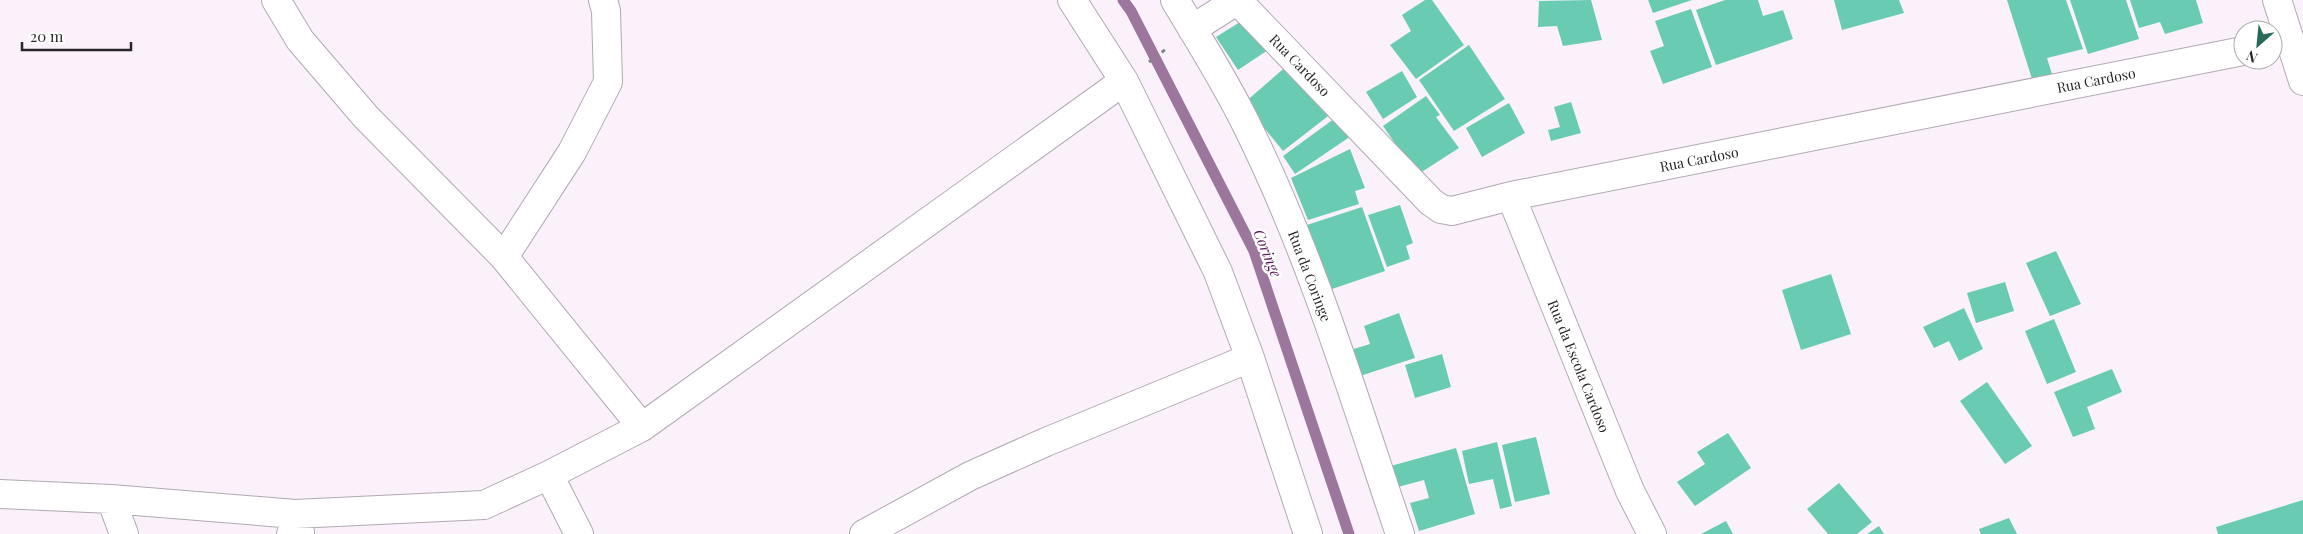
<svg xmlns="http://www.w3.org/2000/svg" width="2303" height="534" font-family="'Playfair Display',serif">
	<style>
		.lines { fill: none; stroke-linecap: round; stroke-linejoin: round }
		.stream { stroke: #9d769d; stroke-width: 11 }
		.building { fill: #6acbb3 }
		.minor-casing { stroke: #b1a9b1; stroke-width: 30 }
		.path { stroke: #898489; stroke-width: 3; stroke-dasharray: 4 4; stroke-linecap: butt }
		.minor { stroke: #fff; stroke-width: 28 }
		.labels { text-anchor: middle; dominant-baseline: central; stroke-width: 5; stroke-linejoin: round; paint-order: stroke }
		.street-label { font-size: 14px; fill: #292629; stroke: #fff }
		.water-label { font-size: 15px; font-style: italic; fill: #59185b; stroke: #fff }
	</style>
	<rect width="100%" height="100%" fill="#faf1fa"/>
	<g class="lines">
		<path class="stream" d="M1123 0 1131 11 1254 251 1349 534"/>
	</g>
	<path class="building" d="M1425 0H1432L1464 45 1416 79 1390 45 1411 31 1402 15Z
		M1591 0 1602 40 1563 46 1557 26 1538 27 1539 1Z
		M1648 0H1692L1653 13Z
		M1725 0H1758L1763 16 1783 10 1793 39 1716 65 1696 10Z
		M1834 0H1899L1904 13 1842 30Z
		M2007 0H2066L2083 49 2047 58 2053 77 2033 82Z
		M2070 0H2126L2139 39 2088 54Z
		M2130 0H2196L2203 23 2165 34 2160 22 2139 28Z
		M1691 9 1712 67 1663 84 1650 51 1664 46 1655 21Z
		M1248 17 1271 48 1238 70 1216 37Z
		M1469 45 1505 99 1454 131 1419 80Z
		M1290 63 1332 113 1283 151 1244 103Z
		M1402 71 1417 97 1383 119 1366 92Z
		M1426 96 1440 115 1436 117 1459 148 1417 175 1383 126Z
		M1571 102 1581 133 1551 141 1548 130 1560 127 1554 107Z
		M1509 103 1525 133 1482 157 1466 128Z
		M1338 116 1354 134 1295 174 1283 156Z
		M1350 149 1365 188 1355 191 1359 204 1308 220 1291 178Z
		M1400 205 1413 243 1406 246 1410 259 1387 267 1368 215Z
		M1362 207 1385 271 1332 289 1307 225Z
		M2056 251 2081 304 2050 316 2026 263Z
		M1831 274 1851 334 1801 350 1782 290Z
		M2005 282 2014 311 1976 323 1967 293Z
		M1964 308 1983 349 1959 361 1949 341 1934 348 1923 327Z
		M1399 313 1415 358 1357 377 1347 351 1370 344 1364 326Z
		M2054 319 2076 372 2047 384 2025 331Z
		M1442 354 1451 387 1415 398 1405 365Z
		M2112 369 2122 392 2087 407 2095 429 2073 437 2054 392Z
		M1987 382 2032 446 2005 464 1960 401Z
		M1728 433 1751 468 1695 506 1677 482 1705 464 1697 452Z
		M1536 437 1550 494 1515 502 1502 445Z
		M1497 442 1512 506 1500 509 1493 479 1469 484 1462 451Z
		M1456 448 1475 514 1419 531 1410 503 1429 498 1424 480 1394 488 1387 467Z
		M1839 483 1872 522 1857 534H1828L1807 509Z
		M2303 500V534H2218L2216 527Z
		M2009 518 2017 534H1981L1979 529Z
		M1726 521 1733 534H1701Z
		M1879 526 1884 534H1867Z"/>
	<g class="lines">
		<defs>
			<path id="minor" d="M276 0 300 40 366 117 504 257 642 427
				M1072 0 1124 81 1218 272 1250 358 1308 534
				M1175 0C1200 42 1227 84 1248 128 1312 257 1354 398 1400 534
				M2277 0 2303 81
				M1238 1 1431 202 1441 209 1452 211 1511 196 2243 51
				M1192 29 1238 0
				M1511 196 1630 491 1652 534
				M504 257 572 152 608 82 606 11 603 0
				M549 475 579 534
				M0 494 111 499 295 514 484 505 549 475 642 427 1124 81
				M111 499 124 534
				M291 534 300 532
				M864 534 970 476 1046 442 1250 358"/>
		</defs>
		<use href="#minor" class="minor-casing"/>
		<path class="path" d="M1149 62 1166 49"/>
		<use href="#minor" class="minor"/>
	</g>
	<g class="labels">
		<g class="street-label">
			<text transform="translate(1300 65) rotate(46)">Rua Cardoso</text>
			<text transform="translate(2096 80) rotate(-11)">Rua Cardoso</text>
			<text transform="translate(1699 159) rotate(-11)">Rua Cardoso</text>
			<text transform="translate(1310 276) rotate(69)">Rua da Coringe</text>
			<text transform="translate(1579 366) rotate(68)">Rua da Escola Cardoso</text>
		</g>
		<g class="water-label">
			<text transform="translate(1268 253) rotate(68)">Coringe</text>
		</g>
	</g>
	<g transform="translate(2258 45) rotate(207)"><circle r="24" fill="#ffffff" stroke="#a9a8a9"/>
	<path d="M0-4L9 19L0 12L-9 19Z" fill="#286b5b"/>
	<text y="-8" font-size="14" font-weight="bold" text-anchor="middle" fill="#292629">N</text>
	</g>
	<path d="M22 42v8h109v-8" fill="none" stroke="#292629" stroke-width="2.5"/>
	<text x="30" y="42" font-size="15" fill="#292629" stroke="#ffffff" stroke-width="4" paint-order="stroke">20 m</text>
</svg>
